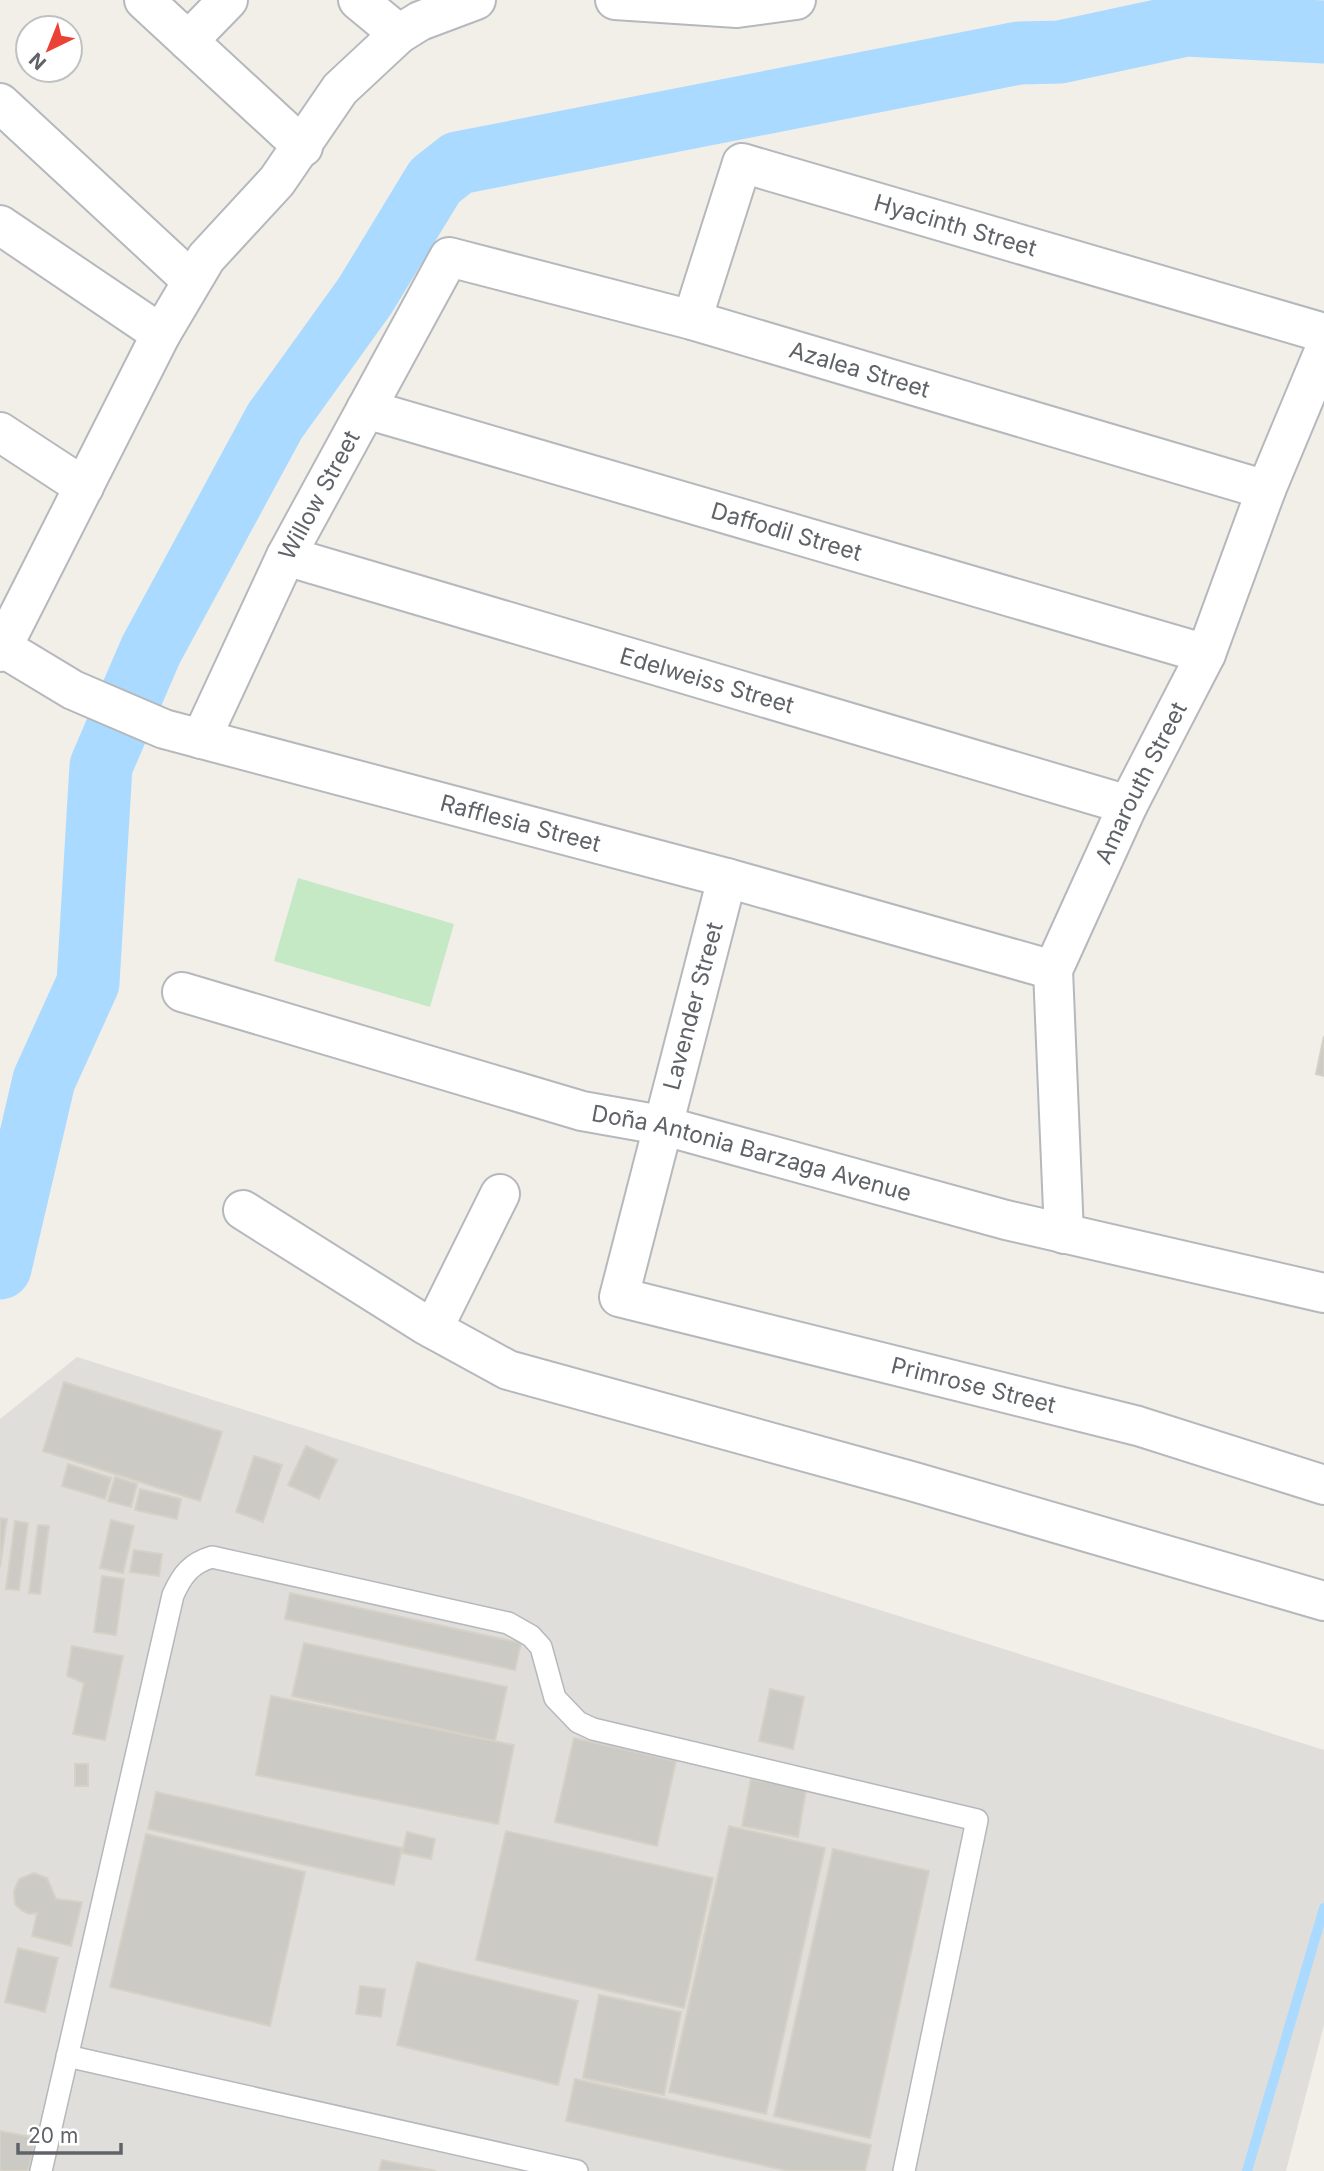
<svg xmlns="http://www.w3.org/2000/svg" width="1324" height="2171" font-family="Inter,sans-serif">
	<style>
		.industrial { fill: #e0deda }
		.green { fill: #c5e8c5 }
		.lines { fill: none; stroke-linecap: round; stroke-linejoin: round }
		.stream { stroke: #aadaff; stroke-width: 10 }
		.river { stroke: #aadaff; stroke-width: 63 }
		.building { fill: #cccac5; stroke: #d6d1c6; stroke-width: 2 }
		.lane-casing { stroke: #b5b8bc; stroke-width: 24 }
		.street-casing { stroke: #b5b8bc; stroke-width: 42 }
		.lane { stroke: #fff; stroke-width: 21 }
		.street { stroke: #fff; stroke-width: 38 }
		.labels { text-anchor: middle; dominant-baseline: central; stroke-width: 6; stroke-linejoin: round; paint-order: stroke }
		.street-label { font-size: 23px; fill: #5f6368; stroke: #fff }
	</style>
	<rect width="100%" height="100%" fill="#f1efe8"/>
	<path class="industrial" d="M77 1357 1324 1750V2025L1286 2171H0V1419Z"/>
	<path class="green" d="M298 878 454 924 430 1007 274 961Z"/>
	<g class="lines">
		<path class="stream" d="M1247 2171 1324 1908"/>
		<path class="river" d="M0 1268 44 1080 88 983 101 766 151 650 275 421 365 296 435 181 458 163 1019 53 1060 52 1186 25 1324 32"/>
	</g>
	<path class="building" d="M1324 1036V1076L1316 1074Z
		M64 1382 222 1432 200 1501 43 1451Z
		M306 1446 337 1460 319 1499 288 1485Z
		M254 1456 282 1465 263 1522 236 1512Z
		M68 1464 111 1478 105 1499 62 1486Z
		M115 1477 137 1484 131 1507 108 1501Z
		M140 1489 181 1499 177 1519 135 1510Z
		M0 1518 7 1519 0 1567Z
		M111 1520 134 1526 123 1573 100 1568Z
		M15 1521 28 1523 19 1590 6 1589Z
		M38 1525 49 1526 40 1594 29 1593Z
		M134 1550 162 1554 159 1576 130 1572Z
		M102 1576 124 1579 116 1635 94 1632Z
		M290 1593 521 1643 515 1670 285 1619Z
		M304 1643 507 1687 495 1741 292 1696Z
		M72 1646 123 1656 105 1740 73 1734 84 1683 67 1676Z
		M770 1689 804 1697 793 1749 759 1741Z
		M271 1696 514 1745 498 1824 256 1775Z
		M574 1738 676 1761 657 1846 555 1822Z
		M75 1764H88V1786H75Z
		M751 1779 806 1790 798 1837 742 1826Z
		M156 1792 402 1848 394 1885 148 1829Z
		M729 1826 825 1848 766 2114 669 2092Z
		M506 1831 713 1878 684 2008 476 1960Z
		M407 1832 435 1839 431 1859 402 1853Z
		M146 1834 305 1872 270 2026 110 1987Z
		M833 1849 929 1871 870 2138 774 2116Z
		M34 1873 47 1878 56 1899 82 1902 71 1946 32 1936 37 1913 29 1914 21 1910 15 1904 14 1891 19 1879Z
		M18 1948 58 1958 45 2012 5 2002Z
		M417 1962 578 2001 558 2085 397 2045Z
		M360 1986 385 1989 381 2017 356 2014Z
		M599 1995 681 2012 664 2095 583 2078Z
		M575 2079 871 2145 865 2171H788L566 2121Z
		M0 2131 36 2138 28 2171H0Z
		M382 2160 436 2171H379Z"/>
	<g class="lines">
		<defs>
			<path id="lane" d="M67 2056 577 2171
				M41 2171 173 1595C182 1575 191 1563 212 1557L508 1623 531 1636 541 1647 555 1698 578 1722 593 1729 977 1820 904 2171"/>
			<g id="street">
				<path d="M144 0 303 147"/>
				<path d="M358 0 399 34"/>
				<path d="M615 0 737 8 796 0"/>
				<path d="M188 41 228 0"/>
				<path d="M0 103 191 280"/>
				<path d="M0 225 161 334"/>
				<path id="s1" d="M692 320 742 163 1324 333"/>
				<path id="s2" d="M366 409 1206 654"/>
				<path d="M0 432 84 487"/>
				<path id="s3" d="M286 556 1128 805"/>
				<path id="s4" d="M0 646 73 690 164 729 727 878 1053 970"/>
				<path d="M0 652 161 334 206 258 277 181 340 89 399 34 420 21 476 0"/>
				<path id="s5" d="M201 739 286 556 449 257 692 320 1266 490"/>
				<path id="s6" d="M727 878 619 1297 1138 1426 1324 1485"/>
				<path id="s7" d="M182 992 582 1111 661 1125 1006 1220 1324 1293"/>
				<path d="M243 1210 424 1324 508 1370 911 1481 1324 1601"/>
				<path id="s8" d="M1064 1234 1053 970 1128 805 1206 654 1266 490 1324 351"/>
				<path d="M433 1329 500 1194"/>
			</g>
		</defs>
		<use href="#lane" class="lane-casing"/>
		<use href="#street" class="street-casing"/>
		<use href="#lane" class="lane"/>
		<use href="#street" class="street"/>
	</g>
	<g class="labels">
		<g class="street-label">
			<text stroke="none"><textPath href="#s1" startOffset="387">Hyacinth Street</textPath></text>
			<text stroke="none"><textPath href="#s5" startOffset="968">Azalea Street</textPath></text>
			<text stroke="none"><textPath href="#s5" startOffset="271">Willow Street</textPath></text>
			<text stroke="none"><textPath href="#s2" startOffset="438">Daffodil Street</textPath></text>
			<text stroke="none"><textPath href="#s3" startOffset="439">Edelweiss Street</textPath></text>
			<text stroke="none"><textPath href="#s8" startOffset="471">Amarouth Street</textPath></text>
			<text stroke="none"><textPath href="#s4" startOffset="553">Rafflesia Street</textPath></text>
			<text transform="translate(693 1006) rotate(-75)">Lavender Street</text>
			<text stroke="none"><textPath href="#s7" startOffset="592">Doña Antonia Barzaga Avenue</textPath></text>
			<text stroke="none"><textPath href="#s6" startOffset="798">Primrose Street</textPath></text>
		</g>
	</g>
	<g transform="translate(49 49) rotate(223)"><circle r="33" fill="#ffffff" stroke="#bfc1c3" stroke-width="2"/>
	<path d="M0-5L12 26L0 18L-12 26Z" fill="#ea4335"/>
	<text y="-10" font-size="19" font-weight="bold" text-anchor="middle" fill="#5f6368">N</text>
	</g>
	<path d="M18 2143v10h103v-10" fill="none" stroke="#5f6368" stroke-width="3.5"/>
	<text x="28" y="2143" font-size="21" fill="#5f6368" stroke="#ffffff" stroke-width="5" paint-order="stroke">20 m</text>
</svg>
